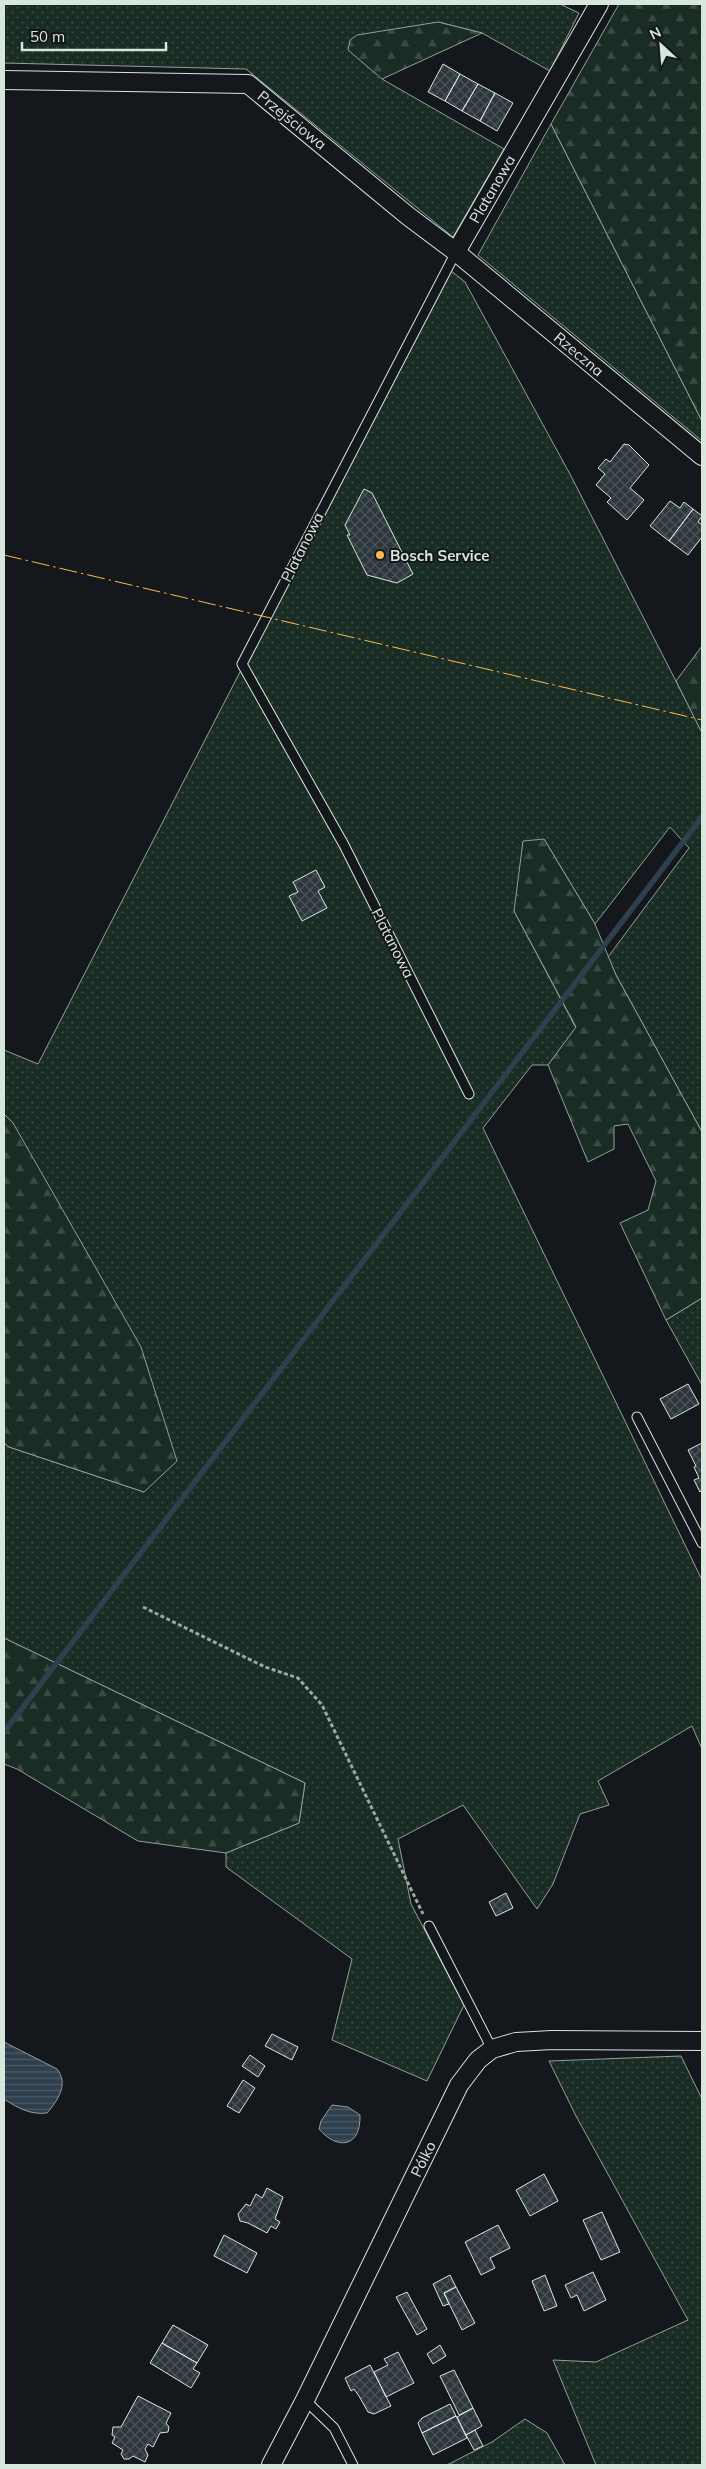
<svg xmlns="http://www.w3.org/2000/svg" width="706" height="2469" font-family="Mulish,sans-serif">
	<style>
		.grass { fill: url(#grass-dots); stroke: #939e99 }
		.forest { fill: url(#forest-firs); stroke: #939e99 }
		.water { fill: url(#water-rules); stroke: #939e99 }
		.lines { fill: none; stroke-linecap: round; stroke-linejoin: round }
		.stream { stroke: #2f3f4d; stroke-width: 5.5 }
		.building { fill: url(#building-cross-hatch); stroke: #d8e6dc }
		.lane-casing { stroke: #d8e6dc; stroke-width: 11 }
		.street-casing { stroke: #d8e6dc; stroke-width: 20 }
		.path { stroke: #9da8a2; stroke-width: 3; stroke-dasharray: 4 2.5; stroke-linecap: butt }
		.lane { stroke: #14181c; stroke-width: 9 }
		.street { stroke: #14181c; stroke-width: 18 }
		.power { stroke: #ffb74d; stroke-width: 1; stroke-dasharray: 18 4 2.5 4; stroke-linecap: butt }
		.poi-dot { fill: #ffb74d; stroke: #14181c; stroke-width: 2 }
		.labels { text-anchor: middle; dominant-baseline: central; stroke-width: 4; stroke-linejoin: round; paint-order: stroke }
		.street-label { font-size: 15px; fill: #d8e6dc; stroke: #14181c }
		.poi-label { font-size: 15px; font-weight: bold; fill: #d8e6dc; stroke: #14181c; text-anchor: start }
	</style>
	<defs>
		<pattern id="grass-dots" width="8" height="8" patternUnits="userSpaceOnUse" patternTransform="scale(1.25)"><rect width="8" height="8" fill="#1a2d24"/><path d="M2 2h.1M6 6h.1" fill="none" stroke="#3b4b43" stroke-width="1.8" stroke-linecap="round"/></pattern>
		<pattern id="forest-firs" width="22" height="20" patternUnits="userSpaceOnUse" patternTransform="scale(1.25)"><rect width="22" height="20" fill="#1a2d24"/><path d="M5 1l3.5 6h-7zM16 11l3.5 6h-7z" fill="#3b4b43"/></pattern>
		<pattern id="water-rules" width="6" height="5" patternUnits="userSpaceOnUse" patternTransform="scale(1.25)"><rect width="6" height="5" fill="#2f3f4d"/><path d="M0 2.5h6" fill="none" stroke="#4c5b66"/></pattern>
		<pattern id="building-cross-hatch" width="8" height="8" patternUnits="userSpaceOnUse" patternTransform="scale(1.25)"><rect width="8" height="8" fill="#2c363c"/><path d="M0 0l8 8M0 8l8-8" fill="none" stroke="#4a5358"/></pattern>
	</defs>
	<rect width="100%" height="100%" fill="#14181c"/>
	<path class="grass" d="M4 4H560L579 13 550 71 482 33 438 22 382 79 504 149 453 237 246 69 4 63Z
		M551 124 702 421V441L478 255Z
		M450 270 465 282 571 476 702 732V1132L616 975 608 957 689 848 670 827 595 924 544 839 514 911 576 1028 548 1065H532L483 1128 702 1580V1749L692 1726 598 1781 609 1805 580 1814 553 1884 537 1909 463 1805 398 1839 411 1904 464 2005 427 2081 332 2040 352 1959 226 1867V1853L299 1823 305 1783 4 1638V1443L9 1447 144 1492 13 1123 4 1114V1050L38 1064 359 441Z
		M702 1298V1385L666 1320Z
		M681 2056 702 2099V2465H596L553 2360 596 2362 688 2320 576 2116 549 2061Z
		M525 2419 547 2433 565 2465H447L492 2442Z"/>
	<path class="forest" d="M619 4H702V421L551 124Z
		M438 22 482 33 382 79 348 50 350 40 357 35Z
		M702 646V729L701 731 676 681Z
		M544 839 595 924 616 975 702 1132V1298L666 1320 620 1223 648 1210 656 1181 628 1124 614 1126V1149L588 1162 548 1065 576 1027 514 911 523 841Z
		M4 1114 13 1123 141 1347 177 1461 144 1492 9 1447 4 1443Z
		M4 1638 305 1783 299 1823 226 1853 138 1841 17 1769 4 1764Z"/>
	<path class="water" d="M4 2042 57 2069C69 2084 58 2100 47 2113 30 2115 18 2108 4 2099Z
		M332 2105 348 2107 360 2115C361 2147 338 2151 319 2129L321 2121Z"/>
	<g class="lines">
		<path class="stream" d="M4 1732 702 817"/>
	</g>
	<path class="building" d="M443 64 460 74 445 101 428 92Z
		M460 74 478 84 462 111 445 101Z
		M478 84 495 93 480 121 462 111Z
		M495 93 513 103 497 131 480 121Z
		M624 444 629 445 649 465 630 488 644 500 627 520 607 502 611 498 596 485 605 474 598 468 606 459 610 462Z
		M364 489 372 493 413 574 397 583 367 575 347 535H350L345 525Z
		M670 501 680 508 684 502 693 509 669 541 650 526Z
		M693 509 702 516 698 522 702 525V537L688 555 669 541Z
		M316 870 325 887 318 891 327 908 302 921 289 896 298 892 293 882Z
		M688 1384 699 1404 671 1419 660 1399Z
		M702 1443V1490L700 1492 694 1480 699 1478 694 1467 696 1466 688 1450Z
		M506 1893 513 1908 496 1916 489 1902Z
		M272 2034 298 2047 292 2060 265 2046Z
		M250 2055 265 2066 258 2077 242 2066Z
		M243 2080 255 2088 239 2113 227 2106Z
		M544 2174 558 2201 530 2216 516 2190Z
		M267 2188 283 2197 275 2219 280 2222 276 2229 271 2226 267 2233 248 2223 240 2221 238 2214 246 2204 250 2206 256 2194 262 2198Z
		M602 2212 620 2252 601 2260 583 2220Z
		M498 2225 510 2248 490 2258 495 2268 481 2275 465 2242Z
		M224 2235 257 2253 247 2273 214 2256Z
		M593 2272 606 2300 584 2311 577 2295 571 2298 565 2285Z
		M450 2275 456 2287 444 2293 449 2304 443 2306 433 2284Z
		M545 2275 557 2306 544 2311 532 2281Z
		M456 2287 475 2323 462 2330 444 2293Z
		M407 2292 427 2329 417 2335 396 2297Z
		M173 2325 208 2345 197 2363 162 2343Z
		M162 2343 197 2363 193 2369 200 2373 191 2388 150 2363Z
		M440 2345 446 2356 433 2364 427 2354Z
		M398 2352 414 2383 386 2397 374 2372 388 2365 384 2359Z
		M370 2365 391 2406 374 2414 368 2412 359 2396 354 2389 351 2391 345 2378Z
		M454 2370 473 2408 459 2415 440 2376Z
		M138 2396 171 2413 166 2423 169 2427 168 2432 160 2433 153 2447 148 2444 145 2449 148 2455 145 2462 133 2456 129 2459H124L121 2454 123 2450 112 2443 115 2437 112 2435 113 2427H121Z
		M450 2404 456 2416 422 2433 418 2423 422 2418Z
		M473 2408 482 2426 466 2435 457 2417Z
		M456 2416 467 2438 433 2455 422 2433Z
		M475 2430 483 2446 474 2450 466 2435Z"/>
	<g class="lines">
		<defs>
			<path id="lane" d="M456 252 242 664 344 845 469 1094
				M637 1417 702 1543
				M429 1926 492 2049
				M305 2400 334 2428 353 2465"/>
			<path id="street" d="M4 80 248 84 408 216 456 252 702 456
				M456 252 599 4
				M271 2465 305 2400 459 2085 478 2060 492 2049 516 2042 552 2040 702 2041"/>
		</defs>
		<use href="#lane" class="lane-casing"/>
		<use href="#street" class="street-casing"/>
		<path class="path" d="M143 1607 265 1667 298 1678 322 1705 423 1914"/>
		<use href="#lane" class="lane"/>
		<use href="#street" class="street"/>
		<path class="power" d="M4 555 702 720"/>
	</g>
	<circle class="poi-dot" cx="380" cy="555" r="5"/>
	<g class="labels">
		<g class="street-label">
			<text transform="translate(292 120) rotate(39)">Przejściowa</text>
			<text transform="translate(492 189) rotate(-60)">Platanowa</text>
			<text transform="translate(579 354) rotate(40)">Rzeczna</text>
			<text transform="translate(302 547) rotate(-63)">Platanowa</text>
			<text transform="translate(393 943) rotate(63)">Platanowa</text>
			<text transform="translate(423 2159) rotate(-64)">Pólko</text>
		</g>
		<g class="poi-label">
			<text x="390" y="555">Bosch Service</text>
		</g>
	</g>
	<rect width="706" height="2469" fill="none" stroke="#d8e6dc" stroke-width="10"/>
	<g transform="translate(661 45) rotate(334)" stroke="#14181c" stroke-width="4" paint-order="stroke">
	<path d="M0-4L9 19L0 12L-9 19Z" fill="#d8e6dc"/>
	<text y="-8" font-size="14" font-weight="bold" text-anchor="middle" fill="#d8e6dc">N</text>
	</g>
	<path d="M22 42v8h144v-8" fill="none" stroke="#d8e6dc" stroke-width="2.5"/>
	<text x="30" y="42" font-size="15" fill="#d8e6dc" stroke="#14181c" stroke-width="4" paint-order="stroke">50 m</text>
</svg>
